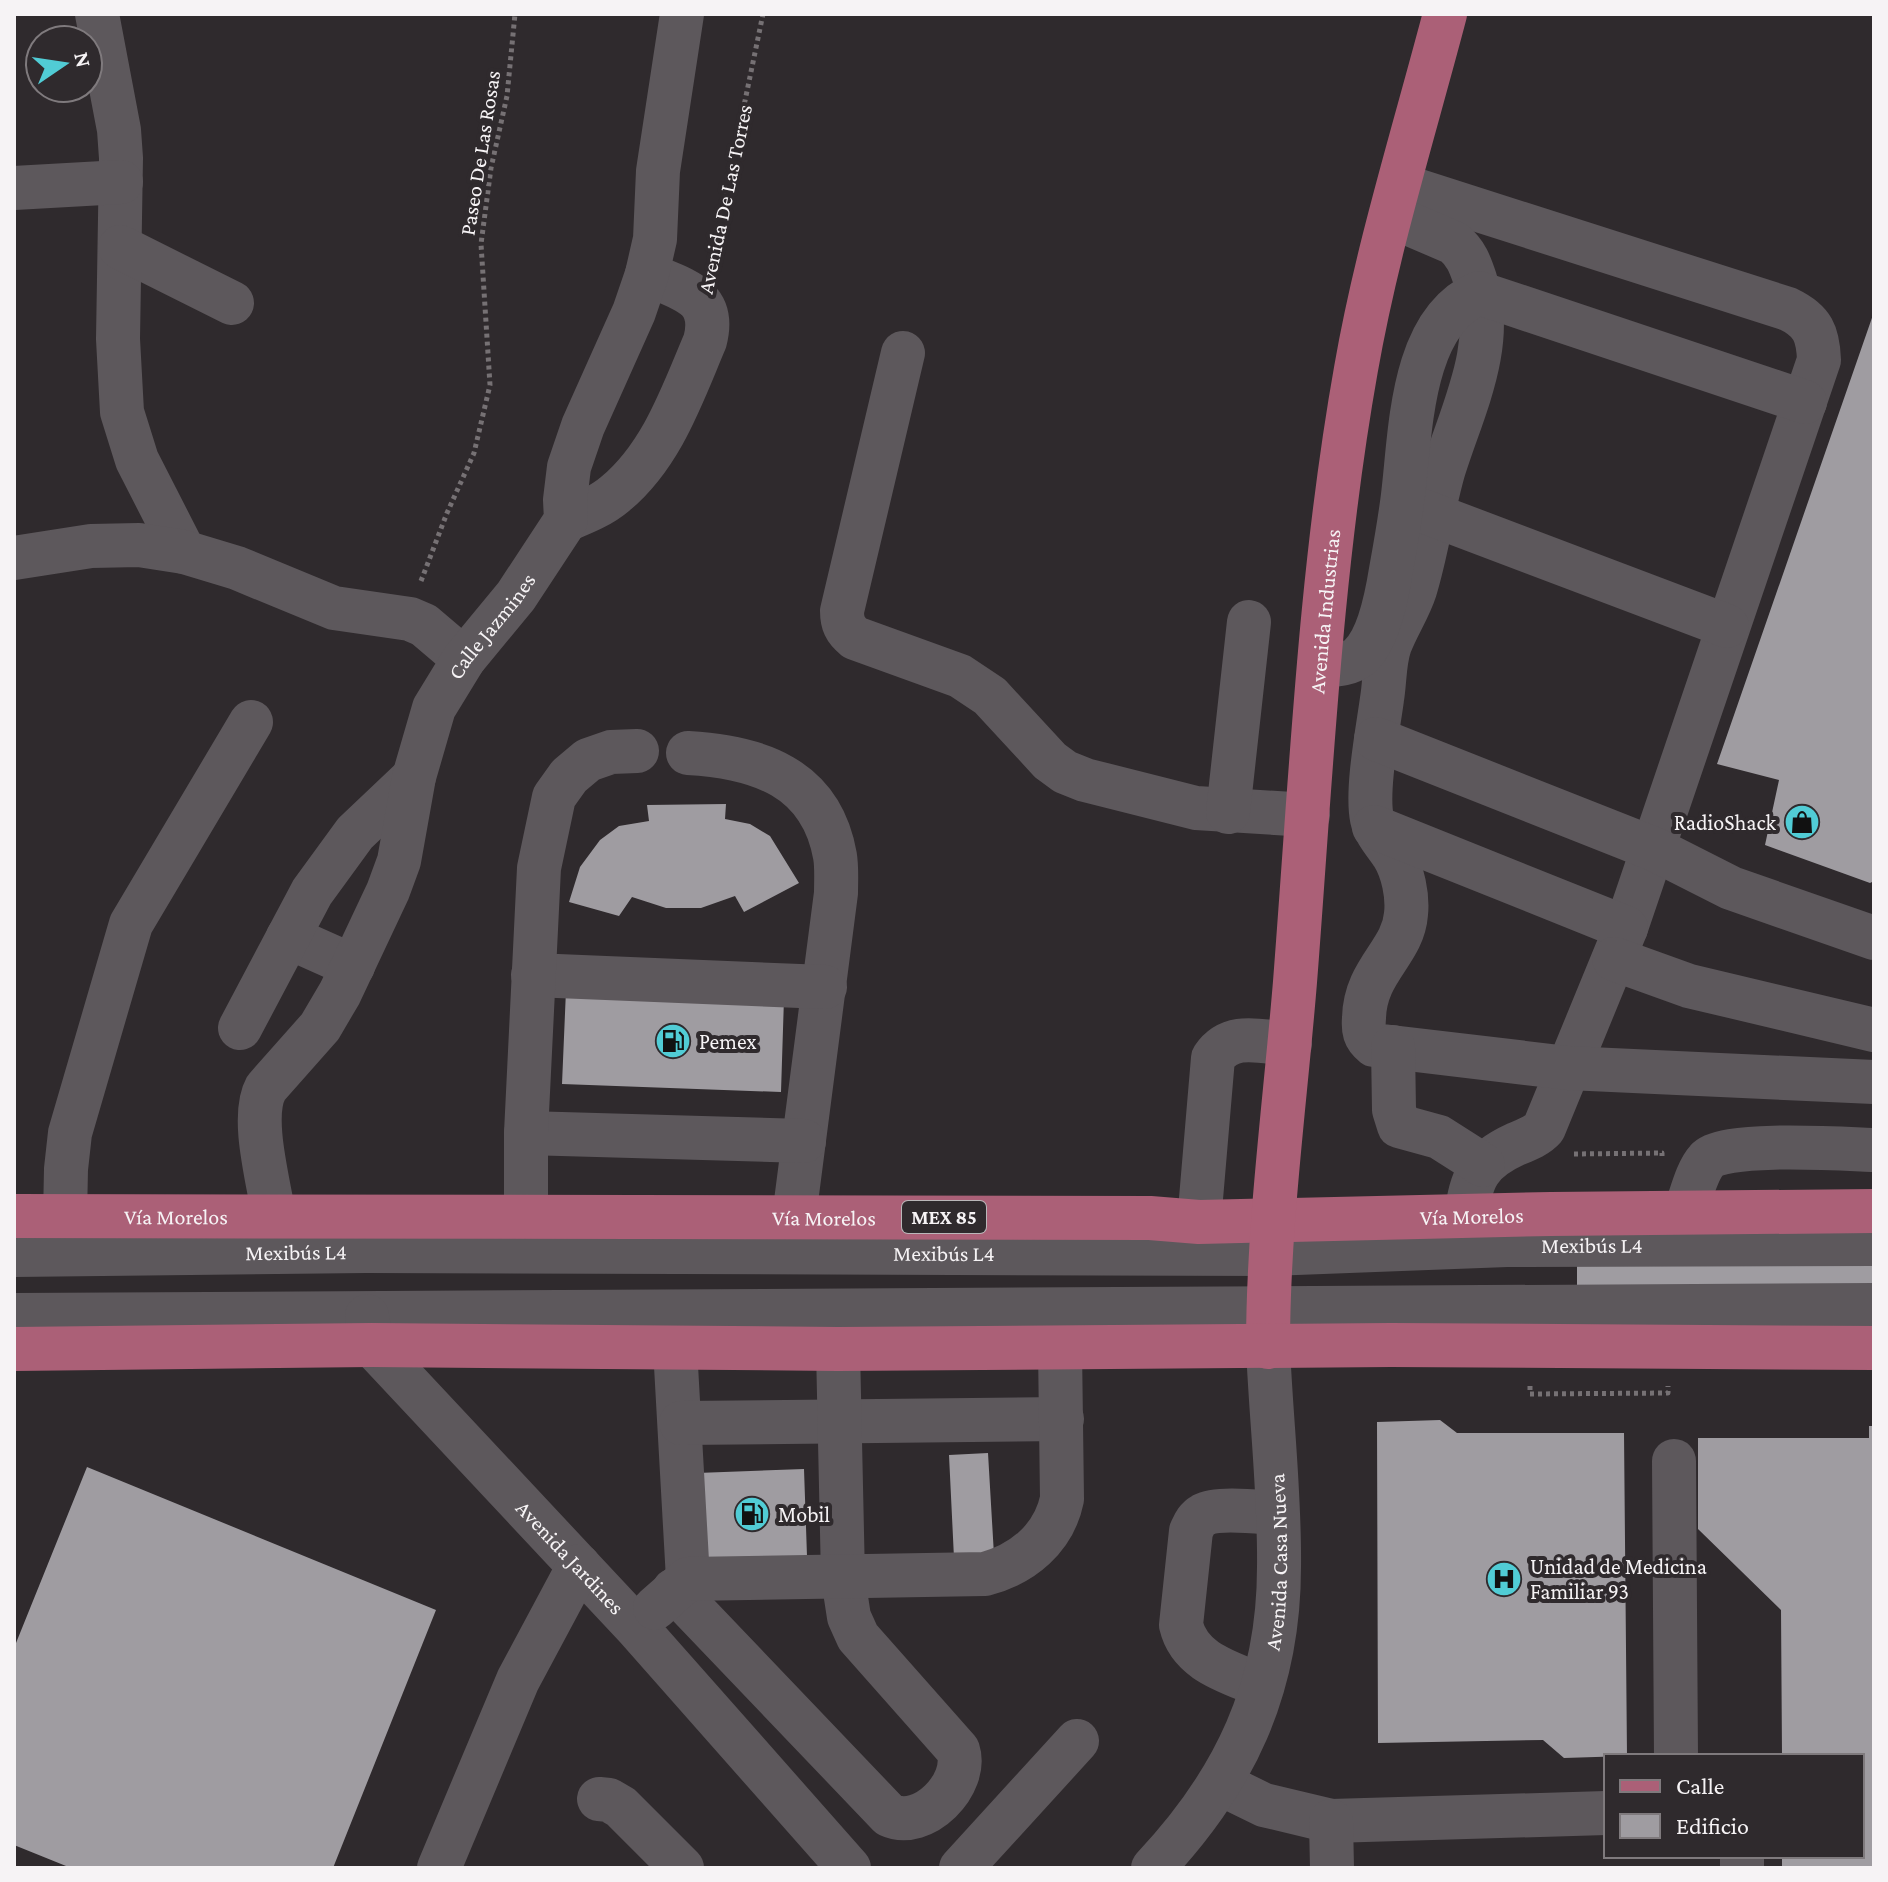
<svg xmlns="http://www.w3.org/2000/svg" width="1888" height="1882" font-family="'Crimson Pro',serif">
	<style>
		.building { fill: #9f9ca1 }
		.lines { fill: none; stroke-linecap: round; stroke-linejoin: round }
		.path { stroke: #767174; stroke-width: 5; stroke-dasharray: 4 4; stroke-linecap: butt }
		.minor { stroke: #5d585c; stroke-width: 44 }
		.major { stroke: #ab6077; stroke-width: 44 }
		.labels { text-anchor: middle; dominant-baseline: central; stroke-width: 8; stroke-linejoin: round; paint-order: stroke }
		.shield { fill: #2f2a2d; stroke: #bab7b9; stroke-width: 2 }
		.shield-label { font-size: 20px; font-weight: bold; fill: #f6f3f5 }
		.street-label { font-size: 22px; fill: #f6f3f5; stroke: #2f2a2d }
		.poi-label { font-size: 22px; fill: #f6f3f5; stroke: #2f2a2d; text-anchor: start }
	</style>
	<rect width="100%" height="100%" fill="#2f2a2d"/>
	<path class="building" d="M1874 312V881L1870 883 1765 845 1779 780 1717 764Z
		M726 804 725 819 750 824 770 836 799 883 744 912 735 896 701 908H666L632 897 619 916 569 902 580 867 600 840 619 826 649 821 647 805Z
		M566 990 784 998 781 1092 562 1084Z
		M1874 1263V1299L1577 1301V1265Z
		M1440 1420 1457 1433H1624L1627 1756 1564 1758 1543 1740 1378 1743 1377 1422Z
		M1869 1426H1874V1868H1782V1856H1862V1756H1782L1781 1610 1698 1529V1438H1869Z
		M988 1453 994 1555 954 1558 949 1455Z
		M87 1467 436 1610 333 1868H71L14 1845V1648Z
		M804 1469 807 1556 700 1560 697 1473Z"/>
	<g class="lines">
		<path class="path" d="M712 260 763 14
			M421 581 447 513 474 453 490 385 481 244 491 168 507 96 515 14
			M1574 1154 1662 1153V1156
			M1530 1386V1394L1668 1393V1386"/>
		<g class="minor">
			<path d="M97 14 119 130 121 158 118 339 122 412 137 460 184 552"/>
			<path d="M1400 185 1788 309C1813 321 1818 334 1819 360L1626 928 1544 1128C1537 1136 1526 1140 1516 1144 1479 1161 1471 1177 1466 1217"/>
			<path d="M14 188 121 182"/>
			<path d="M1391 216 1454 243C1466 253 1470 264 1475 279 1497 345 1462 410 1443 472 1432 511 1427 551 1415 590 1409 609 1397 626 1390 645 1384 662 1385 681 1382 699 1378 729 1366 790 1372 819 1375 833 1386 844 1393 855 1403 871 1408 896 1406 914 1403 953 1365 970 1364 1018 1363 1030 1364 1037 1374 1045L1568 1068 1874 1082"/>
			<path d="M120 247 232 303"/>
			<path d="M903 353 842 611C842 623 845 630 855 638L960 676 990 696 1050 761 1065 772 1085 780 1196 808 1308 815"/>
			<path d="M1407 505 1727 626"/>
			<path d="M566 520C583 513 601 506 615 494 662 455 682 395 705 341 717 295 681 289 647 274"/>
			<path d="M14 558 91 546 139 545 184 552 237 568 334 608 410 619 424 625 464 659"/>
			<path d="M1319 666C1332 665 1350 665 1360 656 1379 638 1387 595 1391 570 1395 548 1399 525 1402 503 1411 439 1408 323 1479 293L1805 402"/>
			<path d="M1376 739 1654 849 1731 888 1874 938"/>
			<path d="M688 753C758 757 821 777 835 856 837 868 836 881 836 893L794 1217"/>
			<path d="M1228 812 1249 622"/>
			<path d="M1374 827 1626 928"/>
			<path d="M288 937 353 966"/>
			<path d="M1614 959 1689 986 1874 1030"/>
			<path d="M533 975 825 987"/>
			<path d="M240 1028 312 892 355 833 414 777"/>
			<path d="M1393 1047 1394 1110 1399 1126 1439 1137 1483 1165"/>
			<path d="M526 1133 804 1141"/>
			<path d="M1685 1212C1691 1197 1696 1172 1707 1160 1723 1141 1845 1149 1874 1150"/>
			<path d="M65 1217 66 1169 70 1133 131 924 251 722"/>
			<path id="s1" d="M274 1217C269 1183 250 1117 266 1088L320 1027 340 993 388 891 399 861 414 777 434 708 464 659 516 596 566 520 565 500 569 467 583 426 634 312 647 274 655 239 658 171 682 14"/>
			<path d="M526 1218V1133L539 868 554 797 569 776 588 760 611 752 637 751"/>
			<path d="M1199 1222 1213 1058C1231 1031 1261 1042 1290 1044"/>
			<path id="s2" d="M14 1255 366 1251 1270 1254 1507 1245 1874 1244"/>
			<path d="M14 1315 1874 1305"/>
			<path id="s3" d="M367 1316 372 1345 636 1627 849 1868"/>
			<path d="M675 1348 688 1579"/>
			<path d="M681 1423 1062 1419"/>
			<path d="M1674 1461 1676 1756"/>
			<path d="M674 1590 889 1815C923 1831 969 1784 958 1750L858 1637 849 1617 843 1578 838 1349"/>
			<path d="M655 1608 688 1579 985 1574C1023 1564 1054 1538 1062 1499L1060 1348"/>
			<path d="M1262 1686C1230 1672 1190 1663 1181 1625L1191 1531C1194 1525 1196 1519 1203 1515 1218 1507 1259 1512 1277 1513"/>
			<path d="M1221 1784 1264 1805 1331 1821 1606 1813"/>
			<path d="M599 1799 609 1800 621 1807 682 1868"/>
			<path d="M1331 1821 1332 1868"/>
			<path d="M439 1868 518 1680 579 1566"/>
			<path d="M961 1868 1077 1741"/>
			<path id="s4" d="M1153 1868C1235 1781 1279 1688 1279 1567 1280 1493 1271 1420 1268 1347"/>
			<path d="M1742 1868V1856"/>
		</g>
		<g class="major">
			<path id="s5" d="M14 1216 1150 1218 1199 1222 1551 1214 1874 1211"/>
			<path id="s6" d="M1268 1347C1268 1225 1285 1104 1295 982 1311 777 1320 571 1356 369 1377 249 1414 132 1445 14"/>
			<path d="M14 1349 372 1345 838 1349 1391 1345 1874 1348"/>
		</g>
	</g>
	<defs>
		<symbol id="shop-disc" viewBox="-11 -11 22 22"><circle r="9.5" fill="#51ccd5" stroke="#2f2a2d"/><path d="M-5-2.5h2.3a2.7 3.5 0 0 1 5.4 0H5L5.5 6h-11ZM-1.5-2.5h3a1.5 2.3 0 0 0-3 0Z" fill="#111"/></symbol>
		<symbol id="fuel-disc" viewBox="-11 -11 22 22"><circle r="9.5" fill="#51ccd5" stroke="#2f2a2d"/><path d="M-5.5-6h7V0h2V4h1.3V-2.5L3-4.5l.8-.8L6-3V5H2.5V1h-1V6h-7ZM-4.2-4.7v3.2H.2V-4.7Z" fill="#111"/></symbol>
		<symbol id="hospital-disc" viewBox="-11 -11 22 22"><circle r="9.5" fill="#51ccd5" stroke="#2f2a2d"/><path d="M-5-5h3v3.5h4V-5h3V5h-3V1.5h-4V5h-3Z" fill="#111"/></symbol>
	</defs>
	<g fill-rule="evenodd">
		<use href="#shop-disc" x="1782" y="802" width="40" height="40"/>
		<use href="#fuel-disc" x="653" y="1021" width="40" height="40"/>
		<use href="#fuel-disc" x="732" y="1494" width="40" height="40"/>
		<use href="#hospital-disc" x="1484" y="1559" width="40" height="40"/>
	</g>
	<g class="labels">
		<rect class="shield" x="902" y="1201" width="84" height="32" rx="6"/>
		<g class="shield-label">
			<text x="944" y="1217">MEX 85</text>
		</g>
		<g class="street-label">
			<text transform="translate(480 153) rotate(-81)">Paseo De Las Rosas</text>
			<text transform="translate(725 199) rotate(-78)">Avenida De Las Torres</text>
			<text stroke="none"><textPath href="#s6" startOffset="738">Avenida Industrias</textPath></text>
			<text stroke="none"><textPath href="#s1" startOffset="654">Calle Jazmines</textPath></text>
			<text stroke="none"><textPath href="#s5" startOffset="1458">Vía Morelos</textPath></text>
			<text stroke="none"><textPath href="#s5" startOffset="162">Vía Morelos</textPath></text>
			<text stroke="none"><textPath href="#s5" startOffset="810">Vía Morelos</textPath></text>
			<text stroke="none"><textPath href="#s2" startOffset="1578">Mexibús L4</textPath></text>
			<text stroke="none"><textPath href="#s2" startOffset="282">Mexibús L4</textPath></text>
			<text stroke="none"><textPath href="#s2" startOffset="930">Mexibús L4</textPath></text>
			<text stroke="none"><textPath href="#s3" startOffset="320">Avenida Jardines</textPath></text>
			<text stroke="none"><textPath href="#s4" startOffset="340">Avenida Casa Nueva</textPath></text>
		</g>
		<g class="poi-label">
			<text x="1776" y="822" text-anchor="end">RadioShack</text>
			<text x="699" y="1041">Pemex</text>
			<text x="778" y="1514">Mobil</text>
			<text x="1530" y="1566">Unidad de Medicina<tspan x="1530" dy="25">Familiar 93</tspan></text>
		</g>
	</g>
	<rect width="1888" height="1882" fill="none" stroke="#f6f3f5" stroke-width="32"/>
	<rect x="1604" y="1754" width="260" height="104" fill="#2f2a2d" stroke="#7f7a7d" stroke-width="2"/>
	<rect x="1620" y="1780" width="40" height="12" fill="#ab6077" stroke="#7f7a7d" stroke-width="2"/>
	<text x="1676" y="1794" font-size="24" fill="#f6f3f5">Calle</text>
	<rect x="1620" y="1814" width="40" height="24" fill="#9f9ca1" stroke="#7f7a7d" stroke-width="2"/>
	<text x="1676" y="1834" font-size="24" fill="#f6f3f5">Edificio</text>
	<g transform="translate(64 64) rotate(77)"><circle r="38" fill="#2f2a2d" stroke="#7f7a7d" stroke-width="2"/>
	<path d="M0-6L14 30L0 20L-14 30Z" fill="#51ccd5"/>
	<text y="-12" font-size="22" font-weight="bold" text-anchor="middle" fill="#f6f3f5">N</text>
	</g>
</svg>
